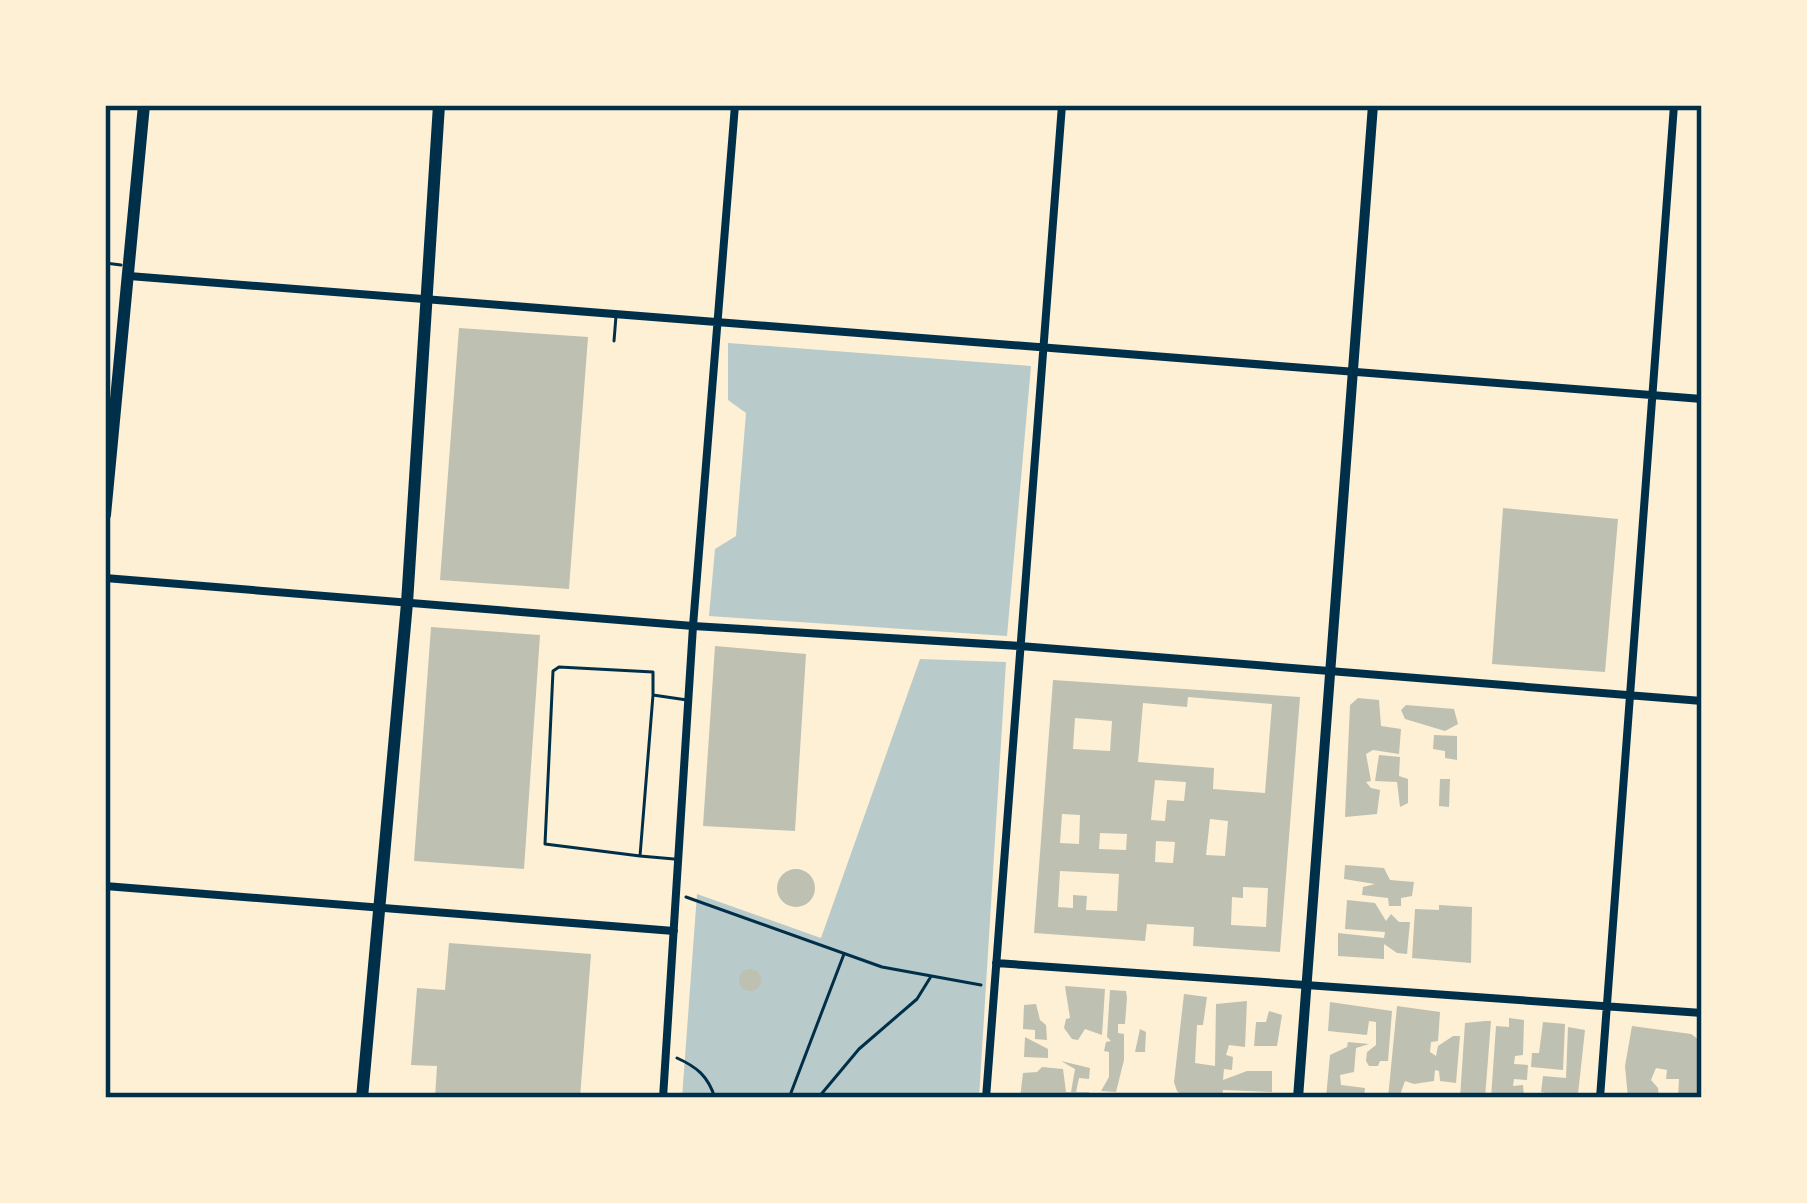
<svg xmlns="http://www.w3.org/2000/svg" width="1807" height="1203" font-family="'PT Sans Narrow',sans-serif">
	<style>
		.green { fill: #b9caca }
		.building { fill: #bec0b2; fill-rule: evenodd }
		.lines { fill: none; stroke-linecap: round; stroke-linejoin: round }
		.path { stroke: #003049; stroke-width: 3 }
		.service { stroke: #003049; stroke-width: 3 }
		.minor { stroke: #003049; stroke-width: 8 }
		.secondary { stroke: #003049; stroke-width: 10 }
		.primary { stroke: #003049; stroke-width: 12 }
		.neatline { fill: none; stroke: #003049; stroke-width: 4.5 }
	</style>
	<rect width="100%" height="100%" fill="#fdf0d5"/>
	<path class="green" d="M728 343 1031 366 1007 636 709 616 715 549 736 536 746 413 728 400Z
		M920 659 1006 662 979 1098H682L697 894 821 938Z"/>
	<path class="building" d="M459 328 588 337 569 589 440 580Z
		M1503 508 1618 519 1605 672 1492 664Z
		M431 627 540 635 524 869 414 861Z
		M715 646 806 654 795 831 703 826Z
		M1053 680 1300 697 1280 952 1193 946 1194 927 1147 924 1145 941 1034 933ZM1188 697 1272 704 1265 793 1213 789 1214 768 1138 762 1143 703 1187 707ZM1075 718 1112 721 1110 751 1073 749ZM1155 780 1186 782 1184 801 1167 800 1165 821 1151 820ZM1062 814 1080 815 1079 844 1060 843ZM1210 819 1228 821 1225 856 1206 855ZM1100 833 1127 834 1126 850 1099 849ZM1156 841 1175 842 1173 863 1155 862ZM1060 871 1119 874 1117 911 1086 910 1087 896 1073 895V908L1058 907ZM1243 887 1268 888 1266 927 1231 925 1232 897 1243 898Z
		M1358 698 1379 700 1381 726 1401 729 1399 754 1373 750 1366 754 1371 781 1366 782 1371 788 1380 790 1377 814 1345 817 1350 705Z
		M1406 705 1454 709 1458 724 1445 731 1405 719 1401 710Z
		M1434 735 1457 736V760L1445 758V751L1433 749Z
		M1379 755 1400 757 1399 776 1408 779V803L1400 807 1397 782 1375 781Z
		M1440 779H1450L1449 807 1439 806Z
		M1345 865 1384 868 1390 880 1414 882 1412 896 1401 898V906H1389L1388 898 1362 895 1363 887 1375 884 1344 879Z
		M777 888a19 19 0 1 1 38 0a19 19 0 1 1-38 0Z
		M1347 900 1375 903 1386 921 1391 914 1399 922H1410L1407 954 1397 953 1384 944V959L1338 956V933L1384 938 1385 932 1345 929Z
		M1439 905 1472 907 1471 963 1412 958 1415 909 1439 910Z
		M449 943 591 954 580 1098H435L437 1066 411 1065 417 988 445 990Z
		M739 980a11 11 0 1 1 22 0a11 11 0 1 1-22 0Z
		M1065 986 1105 989 1102 1035 1085 1029 1078 1040 1072 1039 1064 1028 1066 1019 1070 1018Z
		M1110 990 1126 991 1127 998 1125 1024H1118V1033L1124 1034V1060L1116 1092 1101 1091 1109 1077V1052L1104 1051 1106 1042 1111 1041 1107 1037Z
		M1184 994 1207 997 1203 1025H1197L1195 1063 1215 1066 1216 1004 1247 1001 1245 1047 1229 1045 1226 1055 1233 1057 1232 1070 1224 1069 1223 1080 1247 1071H1272V1092L1223 1090 1222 1098H1201L1184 1097 1177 1091 1174 1082Z
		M1330 1002 1392 1011 1388 1061H1380L1378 1066H1369L1366 1061 1367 1052 1376 1045V1022L1369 1021 1367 1035 1328 1031Z
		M1036 1004 1040 1020 1046 1025 1047 1040 1035 1039V1030L1023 1029 1024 1005Z
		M1397 1006 1440 1012 1438 1041 1431 1042 1430 1052 1436 1056 1438 1046 1453 1036H1460L1456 1083 1440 1081 1439 1071 1435 1070 1434 1081 1414 1084 1405 1081 1399 1098H1388Z
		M1269 1011 1282 1015 1277 1046H1254L1256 1022H1266Z
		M1509 1018 1524 1020 1523 1055 1515 1056 1514 1064 1528 1065 1527 1080 1514 1079 1513 1086 1523 1085 1524 1097 1513 1093V1098H1491L1496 1026 1509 1027Z
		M1485 1021H1491L1485 1098H1460L1465 1023Z
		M1543 1022 1565 1024 1563 1070 1531 1067 1532 1053H1539Z
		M1632 1026 1691 1034 1702 1042V1098H1678L1679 1079H1666L1667 1070 1656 1068 1651 1080 1658 1088 1659 1098H1628L1625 1066Z
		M1568 1027 1585 1030 1578 1094 1555 1098V1095L1541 1092 1543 1076 1566 1078Z
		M1140 1029 1146 1032 1145 1052H1135Z
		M1025 1037 1048 1049V1058L1024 1057Z
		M1348 1042 1369 1044 1356 1048 1354 1072 1340 1075 1341 1085 1365 1088 1364 1098H1326L1330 1055 1347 1047Z
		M1061 1061 1090 1068 1089 1079 1079 1078 1076 1092H1089V1098H1020L1023 1073 1037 1072 1042 1067 1063 1069 1066 1092H1071L1075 1069Z"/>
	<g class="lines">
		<path class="path" d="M686 897 882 967 981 985
			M677 1058C697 1067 708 1076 715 1098
			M789 1098 844 954
			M818 1098 859 1049 917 999 930 978"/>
		<path class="service" d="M105 263 121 265
			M614 341 616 316
			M640 856 545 844 553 671 559 667 653 672V695
			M674 859 640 856 653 695 687 700"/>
		<path class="minor" d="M129 276 1702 399
			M105 578 693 626 1020 646 1702 701
			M105 886 674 931
			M996 963 1702 1013
			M663 1098 693 626 735 105
			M986 1098 1062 105
			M1600 1098 1674 105"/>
		<path class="secondary" d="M1298 1098 1373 105"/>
		<path class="primary" d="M105 515 144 105
			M362 1098 407 603 439 105"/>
	</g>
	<rect width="1807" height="1203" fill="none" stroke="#fdf0d5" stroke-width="216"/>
	<rect x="108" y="108" width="1591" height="987" class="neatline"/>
</svg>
